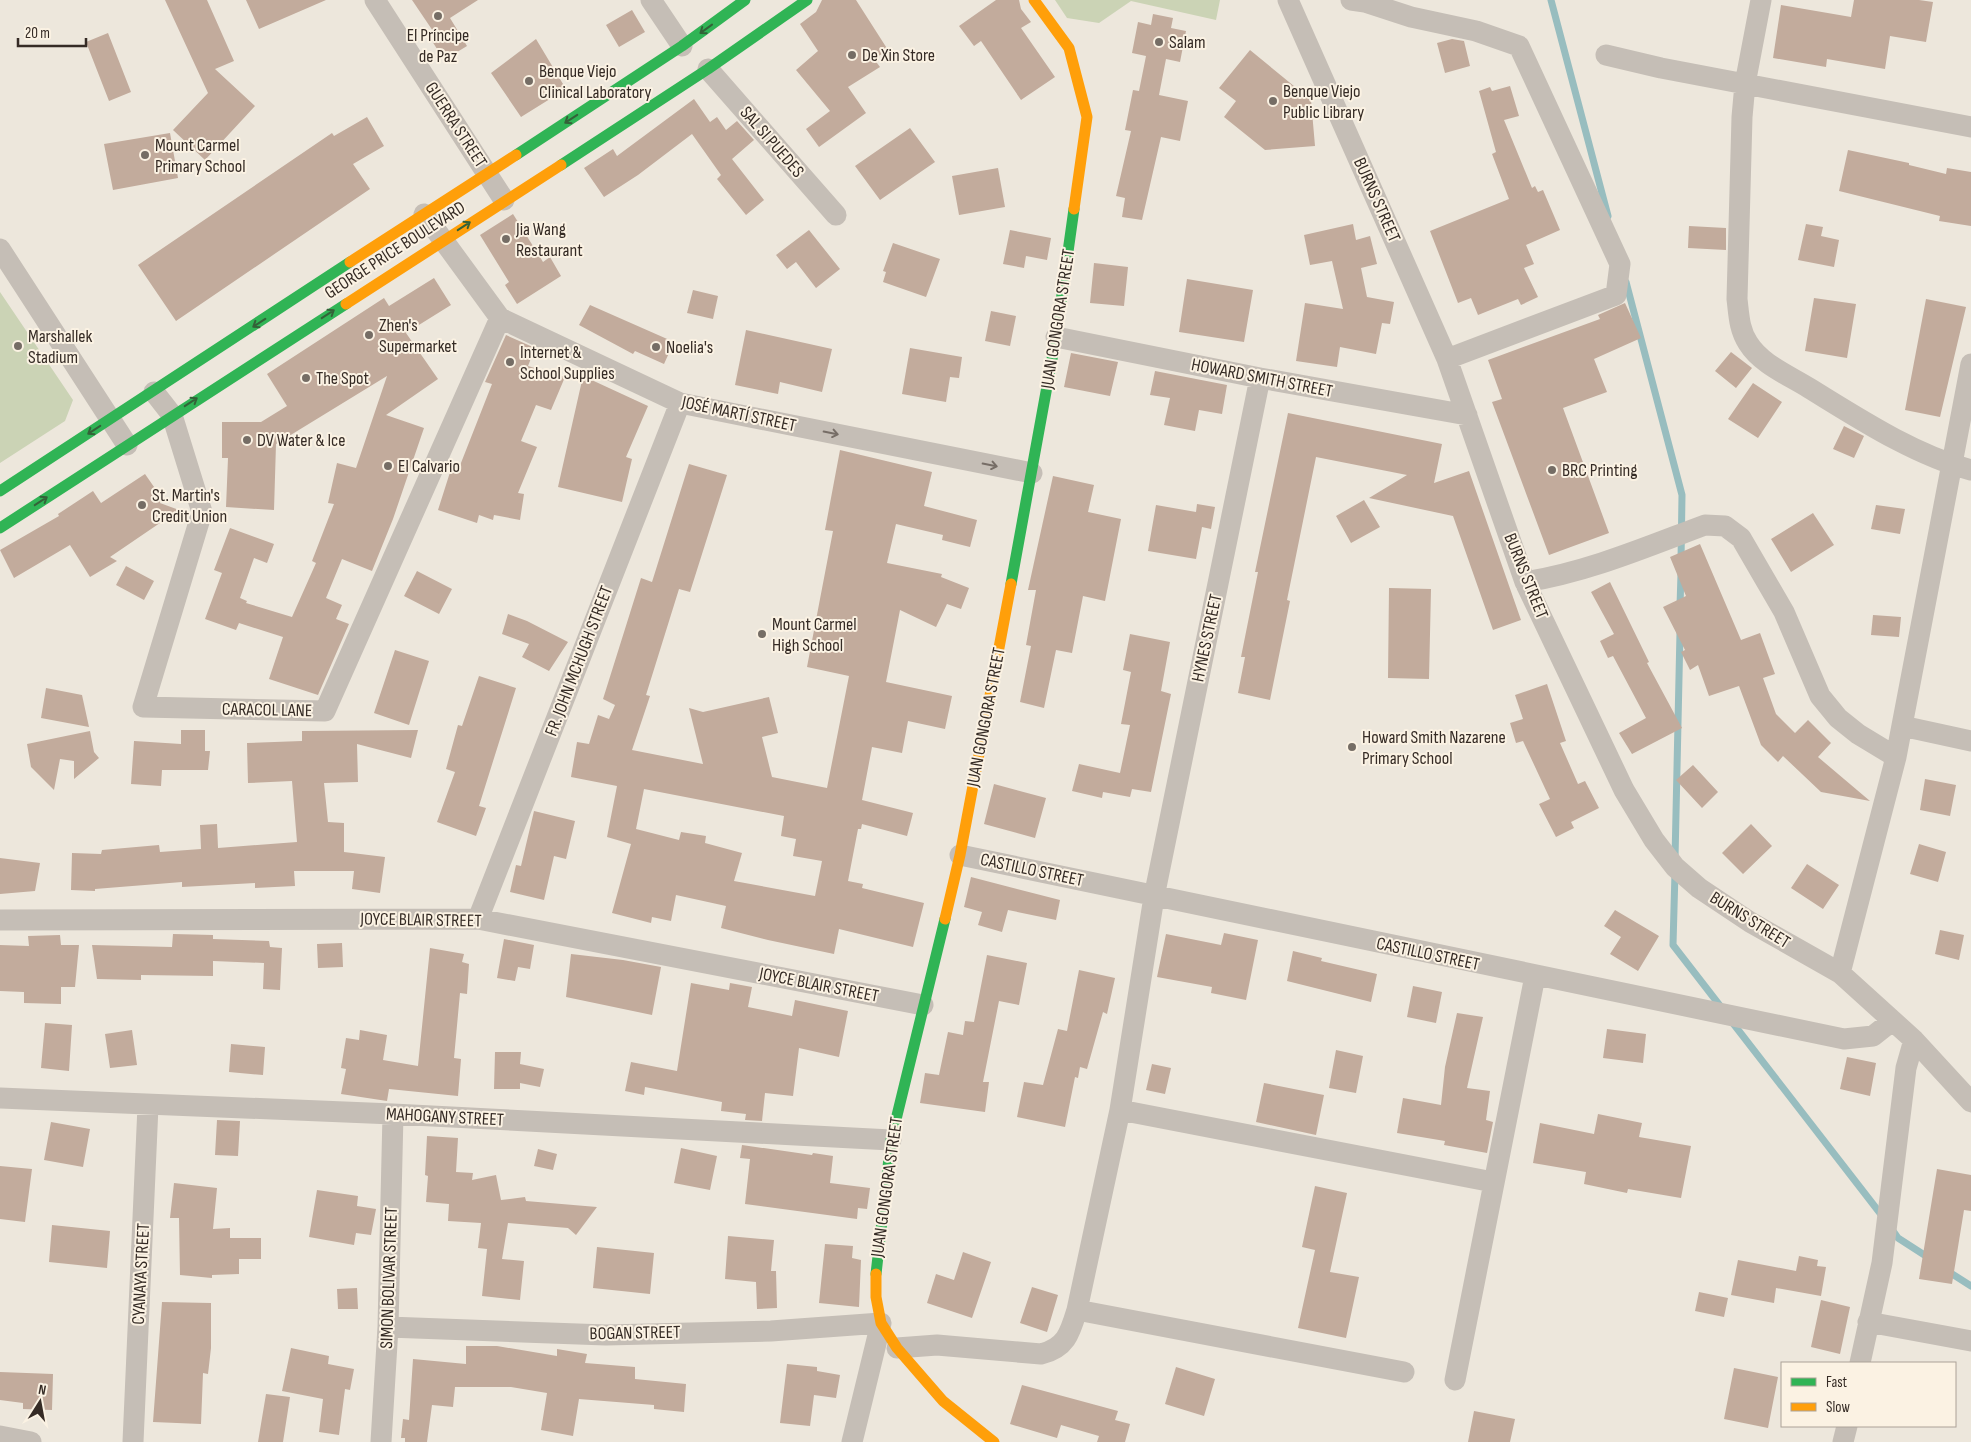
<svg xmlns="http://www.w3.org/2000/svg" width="1971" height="1442" font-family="'Sofia Sans Condensed',sans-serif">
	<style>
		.green { fill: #cbd3b5 }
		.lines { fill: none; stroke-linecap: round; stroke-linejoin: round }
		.stream { stroke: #98bdbf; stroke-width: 7 }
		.building { fill: #c2ab9c; fill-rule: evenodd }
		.street { stroke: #c5beb6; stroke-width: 21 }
		.fast { stroke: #30b455; stroke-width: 11 }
		.slow { stroke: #ff9f0a; stroke-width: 11 }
		.oneway { stroke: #336238 }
		.oneway2 { stroke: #766d66 }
		.poi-dot { fill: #756d65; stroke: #fbf2e3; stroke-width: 2 }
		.labels { text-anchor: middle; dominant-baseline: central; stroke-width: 4; stroke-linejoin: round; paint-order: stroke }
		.poi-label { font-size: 18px; fill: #352b25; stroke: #fbf2e3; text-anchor: start }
		.street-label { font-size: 18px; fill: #352b25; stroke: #fbf2e3 }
	</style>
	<rect width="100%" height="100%" fill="#ede7dc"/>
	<path class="green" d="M1055 0H1220L1216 20 1131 1 1099 23 1067 18Z
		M0 292 73 400 65 421 0 463Z"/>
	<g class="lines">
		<path class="stream" d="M1551 0 1608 216
			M1626 282 1682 495 1681 561
			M1680 606 1681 574
			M1675 859 1680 632
			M1675 872 1673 945 1721 1007
			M1732 1022 1883 1217
			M1891 1228 1898 1238 1929 1258
			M1946 1270 1971 1286"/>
	</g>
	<path class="building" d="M165 0H207L234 61 215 69 255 106 205 160 173 130 208 93Z
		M246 0H326L259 29Z
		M412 0H478L450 18 467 46 444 60 432 41 437 37Z
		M822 0H856L888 50 874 59 880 67 848 87 866 113 819 147 806 129 830 111 796 70 818 51 800 24 816 12Z
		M996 0H1019L1021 9 1031 22 1021 28 1055 77 1021 100 981 41 974 46 959 26Z
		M1854 0H1919L1933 2 1926 42 1890 36 1885 69 1827 59 1826 67 1773 58 1781 5 1851 17Z
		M632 10 645 32 619 47 606 25Z
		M1153 14 1173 18 1171 28 1186 31 1180 62 1166 59 1159 95 1188 101 1180 141 1161 137 1142 220 1122 217 1125 198 1116 196 1131 131 1125 130 1133 90 1139 91 1146 56 1132 53 1138 22 1151 25Z
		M108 33 131 92 109 101 86 42Z
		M536 39 566 89 521 117 491 73Z
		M1452 39 1464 41 1470 66 1445 73 1437 43Z
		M1250 50 1311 100 1315 146 1265 150 1224 117 1236 101 1219 88Z
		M1510 86 1519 116 1504 120 1532 188 1535 186 1538 192 1543 190 1560 230 1526 245 1534 264 1524 268 1538 297 1521 305 1518 299 1478 315 1471 298 1458 303 1430 231 1509 199 1492 154 1496 152 1479 91 1490 87 1492 91Z
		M694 99 710 122 717 117 726 130 737 121 754 140 732 159 764 200 746 215 717 179 721 175 692 134 638 175 604 197 584 168 613 149 617 156Z
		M367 117 384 146 353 164 370 189 176 321 138 265 332 133 334 136Z
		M910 128 935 162 880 200 855 166Z
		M170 133 178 178 113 190 104 144Z
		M1848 150 1909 163V165L1946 174 1947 168 1971 172V226L1939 221 1940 216 1839 191Z
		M998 168 1005 207 959 215 952 176Z
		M513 214 543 262 550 257 561 276 517 304 505 285 509 282 480 235Z
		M1353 224 1356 240 1370 236 1377 264 1361 268 1367 297 1394 302 1390 324 1382 323 1376 354 1340 347 1337 367 1296 361 1305 303 1343 309 1332 261 1310 265 1304 235Z
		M1806 224 1823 227 1821 236 1839 240 1834 267 1798 260Z
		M1689 226 1726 228V250L1688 248Z
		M809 230 840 269 816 288 796 262 787 269 776 255Z
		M1010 230 1051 238 1047 260 1026 256 1024 268 1003 264Z
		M893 243 940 259 926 297 883 282 886 272 883 271Z
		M1094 263 1128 267 1124 306 1090 303Z
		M434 278 451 305 406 333 438 379 386 415 424 428 393 519 372 571 342 559 326 598 342 605 336 619 349 624 318 695 269 679 283 637 239 623 236 630 205 619 222 573 214 570 230 528 274 544 267 563 254 558 240 598 247 601 246 603 292 617 316 563 312 561 334 504 328 503 337 463 356 468 387 376 276 444 274 510 226 507 228 458H222V422H261L287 406 267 374 384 298 389 306Z
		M1187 279 1253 290 1244 342 1179 332Z
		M693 290 718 296 713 319 687 313Z
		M1814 298 1856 304 1847 358 1805 351Z
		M1926 299 1966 307 1940 417 1905 410Z
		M1625 303 1641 338 1594 359 1607 392 1563 408 1609 533 1549 555 1492 402 1502 399 1488 360 1600 319 1598 315Z
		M590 305 674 342 664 364 635 351 633 354 579 325Z
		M991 311 1016 316 1010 346 985 341Z
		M746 330 832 349 822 392 780 382 778 394 735 385Z
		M506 335 535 348 528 366 565 377 551 410 536 405 521 441 537 447 518 493 524 494 520 520 494 515 493 520 479 515 477 523 438 510 452 466 459 468 492 384 485 382Z
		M910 348 962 357 959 378 950 377 946 402 902 394Z
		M1731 352 1752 368 1736 388 1715 371Z
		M1071 353 1118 362 1110 396 1064 387Z
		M1155 371 1227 385 1222 414 1199 410 1195 431 1164 425 1170 398 1150 395Z
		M583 376 648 406 626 457 632 459 622 502 558 487Z
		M1753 383 1782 402 1758 438 1728 419Z
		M1288 413 1442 444 1434 483 1469 471 1521 620 1493 630 1453 516 1369 498 1407 475 1316 457 1287 600 1290 601 1270 700 1238 693 1245 657H1241L1258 572H1255Z
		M1844 426 1864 436 1854 458 1833 449Z
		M840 450 932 472 924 506 977 520 970 547 942 540 943 535 896 524 887 563 942 574 941 577 969 588 961 609 947 604 936 627 900 610 886 682 952 696 945 729 908 721 902 753 872 747 862 800 913 813 907 836 862 824 861 829H858L848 881 863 884 862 888 924 903 913 947 839 929 834 954 768 940 721 928 726 906 676 895 671 921 652 917 651 923 612 913 631 844 607 837 617 786 571 777 577 742 589 744 598 715 609 719 615 705 603 699 641 578 652 582 689 464 727 475 690 592 679 589 646 695 650 696 632 750 703 764 689 708 703 712 769 697 778 733 762 737 772 777 827 788 849 676 807 667 833 531 825 530ZM644 789 784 816 781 836 796 839 793 856 822 861 815 896 734 881 742 853 705 843 706 836 681 832 679 840 636 829Z
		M145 474 161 497 160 503 179 510 110 557 117 561 90 577 70 545 14 578 0 550 59 516 58 514 93 491 101 503Z
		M1053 476 1094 485 1088 512 1121 519 1105 601 1083 596 1072 653 1056 650 1044 708 1020 702 1031 646 1026 645 1036 590H1028Z
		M1364 500 1380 527 1351 543 1336 516Z
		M1197 504 1215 507 1211 529 1202 527 1196 559 1148 551 1156 505 1196 512Z
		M1876 505 1905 509 1900 534 1871 529Z
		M1813 513 1834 545 1791 572 1771 539Z
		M1700 544 1741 640 1760 633 1775 674 1763 678 1776 714 1795 733 1808 720 1831 743 1818 757 1870 801 1821 792 1783 756 1778 762 1761 745 1739 686 1709 696 1698 665 1690 670 1681 652 1685 650 1663 607 1686 596 1670 557Z
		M126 566 154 581 144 600 116 585Z
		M417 571 452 589 439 614 404 596Z
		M1610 582 1649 662 1647 663 1682 728 1632 754 1619 733 1646 718 1613 656 1608 658 1600 641 1614 634 1591 592Z
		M1389 588 1431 589 1429 679 1388 678Z
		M508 614 527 621 568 642 549 671 522 657 529 644 502 634Z
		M1873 615 1901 617 1899 637 1871 635Z
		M1130 634 1170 642 1161 691 1171 694 1151 792 1132 789 1130 797 1103 792 1102 798 1072 791 1079 764 1120 773 1130 725 1121 724 1131 672 1123 670Z
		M395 650 429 661 409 725 374 713Z
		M479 676 516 688 479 806 486 808 476 836 437 822 455 772 446 769 458 725 462 726Z
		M1547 684 1566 741 1560 743 1578 784 1585 781 1599 808 1571 822 1574 828 1556 837 1539 804 1550 799 1523 741 1516 743 1510 723 1523 719 1515 695Z
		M46 688 82 695 89 727 41 718Z
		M181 730H205V751H210L208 770H162L161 786 131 784 134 741 181 744Z
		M418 730 411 758 357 744 358 782 324 783 328 822 344 823V852L385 857 380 893 352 889 354 871H294L295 886 255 888V883L182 887V882L95 889V891L71 890 72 853 101 854 102 850 159 845 160 852 201 849 200 825 217 824 218 848 297 842 292 781 248 783 247 743 302 741V731Z
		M90 731 94 752 99 758 74 779V761L60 759 54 790 31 767 27 744Z
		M1693 765 1718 792 1702 808 1676 780Z
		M1925 779 1956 785 1950 816 1920 810Z
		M994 784 1046 798 1035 838 984 824Z
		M534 811 575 821 566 859 554 856 544 900 510 892 516 865 521 866Z
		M1751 824 1772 846 1743 874 1722 853Z
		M1919 844 1946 852 1938 882 1910 874Z
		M0 858 40 863 35 891 0 894Z
		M1807 864 1839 885 1823 909 1791 888Z
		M971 877 1060 900 1056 920 1008 910 1002 932 978 925 982 912 964 907Z
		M1615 910 1659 936 1638 971 1610 954 1621 937 1604 926Z
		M1940 930 1964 935 1959 960 1935 954Z
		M1224 933 1258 940 1246 1000 1211 993 1212 987 1157 977 1166 934 1221 945Z
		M173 934 213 935V939L269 941 270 947 282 948 280 990 263 989 264 963 213 961V976L141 975V980L97 979 92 945 172 947Z
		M60 935 61 945H79L75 987H61V1004L24 1003V992L0 991V945L29 946 28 936Z
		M504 939 534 945 530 969 518 967 515 981 497 978Z
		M342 943 343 967 318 968 317 944Z
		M430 948 464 954 462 962 469 964 467 994 460 993 454 1058 461 1059 458 1096 389 1089 387 1101 341 1094 346 1069 341 1068 346 1038 359 1040 360 1030 387 1035 383 1060 418 1066Z
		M1293 951 1322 958 1321 961 1377 974 1371 1002 1287 981Z
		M571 954 623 960 661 967 652 1015 566 997Z
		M987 955 1027 963 1019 1005 999 1001 983 1082H989L985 1112 920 1103 925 1073 939 1075 948 1032 963 1035 965 1021 974 1022Z
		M1079 970 1115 978 1107 1014 1103 1012 1087 1069 1080 1067 1078 1078 1075 1077 1065 1127 1017 1117 1024 1082 1043 1085 1058 1029 1067 1031Z
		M691 983 729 990 730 983 752 987 748 1007 792 1016 795 1000 848 1011 839 1057 799 1048 793 1096 765 1093 762 1121 745 1120 746 1114 721 1111 722 1102 645 1087 644 1095 625 1091 631 1062 677 1071Z
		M1413 986 1442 992 1436 1023 1407 1017Z
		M1457 1013 1483 1017 1467 1088 1490 1091 1486 1120 1493 1122 1487 1153 1444 1145 1445 1141 1397 1133 1403 1098 1441 1105 1445 1067Z
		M45 1023 72 1025 69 1071 41 1068Z
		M1607 1029 1646 1034 1643 1063 1603 1058Z
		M132 1030 137 1065 110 1068 105 1034Z
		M231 1044 265 1047 263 1075 229 1072Z
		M1336 1050 1363 1056 1356 1093 1329 1088Z
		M495 1052H521L520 1064 544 1069 540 1087 520 1083V1089H494Z
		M1847 1057 1876 1063 1870 1096 1840 1089Z
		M1152 1064 1171 1068 1165 1094 1146 1090Z
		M1264 1083 1324 1095 1316 1135 1256 1122Z
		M1598 1114 1642 1123 1639 1137 1691 1146 1681 1198 1628 1189 1627 1193 1584 1184 1586 1172 1533 1163 1540 1123 1594 1134Z
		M217 1120 240 1121 238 1156 215 1155Z
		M51 1122 90 1129 83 1167 44 1160Z
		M427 1136 458 1138 456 1172 473 1173 472 1180 496 1175 501 1200 525 1197 526 1201 597 1207 576 1235 568 1228 508 1223 502 1259 524 1261 520 1300 482 1296 487 1249 478 1248 481 1223 448 1221 449 1204 426 1202 428 1176 425 1175Z
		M742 1145 812 1155 813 1153 833 1156 830 1183 870 1188 867 1209 858 1208 857 1219 745 1204 750 1159 740 1158Z
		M681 1148 717 1156 710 1190 674 1183Z
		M538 1149 557 1154 553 1170 534 1166Z
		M0 1166 32 1169 25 1222 0 1219Z
		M1937 1169 1971 1175V1211L1964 1210 1952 1284 1919 1279Z
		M174 1183 217 1188 213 1229 230 1228V1238H261V1259H239V1274L212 1275V1278L180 1275 179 1218H170Z
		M1315 1186 1347 1193 1330 1272 1359 1277 1346 1338 1298 1328 1315 1250 1302 1247Z
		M317 1190 358 1196 357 1206 376 1209 371 1235 356 1233 354 1245 309 1237Z
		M52 1225 110 1231 107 1268 49 1262Z
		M728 1236 774 1240 771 1271H776L777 1308 757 1309 756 1282 725 1279Z
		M825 1244 853 1246 852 1258 861 1260 859 1307 819 1303Z
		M597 1247 654 1253 650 1294 593 1288Z
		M963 1252 991 1262 972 1318 927 1303 936 1274 954 1280Z
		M1799 1256 1818 1260 1817 1266 1826 1267 1821 1296 1776 1288 1774 1303 1731 1295 1738 1260 1796 1271Z
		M1032 1287 1058 1295 1047 1332 1020 1323Z
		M357 1288 358 1309H338L337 1289Z
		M1699 1292 1728 1298 1724 1317 1695 1311Z
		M1821 1300 1850 1307 1840 1354 1811 1347Z
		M162 1302 211 1303V1348L208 1374 203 1373 201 1424 153 1422Z
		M466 1346H497L557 1356V1349L587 1354 585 1363 635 1367V1379L686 1384 684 1412 654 1409V1405L579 1399 573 1436 541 1430 547 1393 511 1387H455L453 1407 432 1405 427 1442H405V1438H401L403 1419 409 1420 413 1359 466 1364Z
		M291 1348 329 1356 328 1364 354 1369 350 1390 345 1389 339 1435 319 1432 323 1399 282 1391Z
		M787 1364 817 1367V1371L840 1375 836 1398 814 1395 810 1426 780 1423Z
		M1176 1367 1215 1379 1204 1416 1165 1404Z
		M1734 1368 1778 1377 1768 1428 1724 1419Z
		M0 1372 53 1374 52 1410 23 1409V1403L0 1400Z
		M1022 1385 1118 1411 1115 1420 1130 1424 1125 1442H1097L1099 1436 1061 1425 1057 1438 1010 1424Z
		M266 1394 290 1397 283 1442H258Z
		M1474 1411 1515 1419 1510 1442H1468Z"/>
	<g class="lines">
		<path class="street" d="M375 0 504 200
			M651 0 682 46
			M1288 0 1447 359 1525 582 1624 790 1654 840 1675 867 1699 888 1750 922 1840 973 1914 1040 1971 1102
			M1351 0 1365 2 1411 17 1476 31 1519 46 1620 264 1616 295 1447 359
			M1761 0 1745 84 1742 117 1737 299C1739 315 1739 329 1748 343 1761 364 1788 375 1809 388 1858 418 1914 455 1971 470
			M1606 55 1661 68 1971 127
			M708 69 836 215
			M424 214 500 318 680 403 1032 473
			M0 249 127 445
			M1056 337 1260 378 1467 415
			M154 392 172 415 202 512 143 707 325 711 500 318
			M1525 582C1588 572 1646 547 1705 525L1725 526 1741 538 1784 612 1820 696 1838 718 1858 734 1896 757
			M1902 726 1971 741
			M960 855 1844 1039 1873 1036 1892 1021
			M478 919 680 403
			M0 920 478 919 923 1005
			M1840 973 1896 757 1971 364
			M0 1098 393 1114 891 1140
			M1120 1110 1493 1182
			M1077 1310 1404 1372
			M1868 1322 1971 1341
			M388 1327 606 1335 771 1331 881 1323 852 1442
			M897 1348 937 1345 1041 1354C1066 1348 1070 1333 1077 1310L1120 1110 1154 897 1260 378
			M1860 1363 1882 1263 1906 1068 1914 1040
			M1455 1380 1535 976
			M0 1436 31 1442
			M133 1442 148 1106
			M381 1442 388 1327 393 1114
			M1843 1442 1847 1426"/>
		<path class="fast" d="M516 155 682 46 745 0
			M561 165 708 69 807 0
			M0 491 350 262
			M0 528 346 304
			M1011 584 1056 337 1074 209
			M876 1274 891 1140 945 919"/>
		<path class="slow" d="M1034 0 1069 48 1087 117 1074 209
			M350 262 516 155
			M346 304 561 165
			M945 919 960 855 1011 584
			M876 1274V1297L881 1323 897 1348 943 1401 994 1442"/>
	</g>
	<defs><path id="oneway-shaft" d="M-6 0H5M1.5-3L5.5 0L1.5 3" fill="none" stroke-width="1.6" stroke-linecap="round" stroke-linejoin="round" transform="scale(1.25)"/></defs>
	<g class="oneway">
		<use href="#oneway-shaft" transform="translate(706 29) rotate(144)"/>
		<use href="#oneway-shaft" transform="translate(571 119) rotate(147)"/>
		<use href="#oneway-shaft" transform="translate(464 226) rotate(-33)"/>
		<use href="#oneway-shaft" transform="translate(328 314) rotate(-33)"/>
		<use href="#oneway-shaft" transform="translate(259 323) rotate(147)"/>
		<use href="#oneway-shaft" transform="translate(191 402) rotate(-33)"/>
		<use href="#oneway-shaft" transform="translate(94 430) rotate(147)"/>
		<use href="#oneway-shaft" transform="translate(41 501) rotate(-33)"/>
	</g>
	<g class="oneway2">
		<use href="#oneway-shaft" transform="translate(831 433) rotate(11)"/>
		<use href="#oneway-shaft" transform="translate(990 465) rotate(11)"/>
	</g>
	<g class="poi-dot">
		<circle cx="438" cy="16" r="5"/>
		<circle cx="1159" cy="42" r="5"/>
		<circle cx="852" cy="55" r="5"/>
		<circle cx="529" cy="81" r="5"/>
		<circle cx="1273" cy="101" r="5"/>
		<circle cx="145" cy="155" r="5"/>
		<circle cx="506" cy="239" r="5"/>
		<circle cx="369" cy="335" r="5"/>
		<circle cx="18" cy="346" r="5"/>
		<circle cx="656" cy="347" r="5"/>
		<circle cx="510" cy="362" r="5"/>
		<circle cx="306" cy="378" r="5"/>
		<circle cx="247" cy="440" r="5"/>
		<circle cx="388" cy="466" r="5"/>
		<circle cx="1552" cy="470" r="5"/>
		<circle cx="142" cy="505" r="5"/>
		<circle cx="762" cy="634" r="5"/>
		<circle cx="1352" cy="747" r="5"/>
	</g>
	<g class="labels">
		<g class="poi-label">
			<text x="438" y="35" text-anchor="middle">El Príncipe<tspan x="438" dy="21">de Paz</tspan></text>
			<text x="1169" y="42">Salam</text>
			<text x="862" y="55">De Xin Store</text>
			<text x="539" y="71">Benque Viejo<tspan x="539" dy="21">Clinical Laboratory</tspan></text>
			<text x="1283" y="91">Benque Viejo<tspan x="1283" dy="21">Public Library</tspan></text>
			<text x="155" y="145">Mount Carmel<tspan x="155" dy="21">Primary School</tspan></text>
			<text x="516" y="229">Jia Wang<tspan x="516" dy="21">Restaurant</tspan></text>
			<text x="379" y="325">Zhen's<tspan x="379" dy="21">Supermarket</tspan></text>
			<text x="28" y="336">Marshallek<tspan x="28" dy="21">Stadium</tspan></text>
			<text x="666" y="347">Noelia's</text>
			<text x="520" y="352">Internet &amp;<tspan x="520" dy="21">School Supplies</tspan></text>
			<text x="316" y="378">The Spot</text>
			<text x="257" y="440">DV Water &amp; Ice</text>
			<text x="398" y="466">El Calvario</text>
			<text x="1562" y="470">BRC Printing</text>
			<text x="152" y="495">St. Martin's<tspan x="152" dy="21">Credit Union</tspan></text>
			<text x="772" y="624">Mount Carmel<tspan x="772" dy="21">High School</tspan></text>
			<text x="1362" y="737">Howard Smith Nazarene<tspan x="1362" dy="21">Primary School</tspan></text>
		</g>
		<g class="street-label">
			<text transform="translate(456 125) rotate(57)">GUERRA STREET</text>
			<text transform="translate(772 142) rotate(49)">SAL SI PUEDES</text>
			<text transform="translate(1377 200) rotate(66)">BURNS STREET</text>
			<text transform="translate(395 250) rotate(-33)">GEORGE PRICE BOULEVARD</text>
			<text transform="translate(1058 319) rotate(-81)">JUAN GONGORA STREET</text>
			<text transform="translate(1262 378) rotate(11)">HOWARD SMITH STREET</text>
			<text transform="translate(739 414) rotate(12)">JOSÉ MARTÍ STREET</text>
			<text transform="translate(1526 576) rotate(68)">BURNS STREET</text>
			<text transform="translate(1207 638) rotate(-78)">HYNES STREET</text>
			<text transform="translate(579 661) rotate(-69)">FR. JOHN MCHUGH STREET</text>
			<text transform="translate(267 710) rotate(1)">CARACOL LANE</text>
			<text transform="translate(986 717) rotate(-79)">JUAN GONGORA STREET</text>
			<text transform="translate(1032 870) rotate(12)">CASTILLO STREET</text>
			<text transform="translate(421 920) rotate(1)">JOYCE BLAIR STREET</text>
			<text transform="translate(1750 920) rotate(32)">BURNS STREET</text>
			<text transform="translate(1428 954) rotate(12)">CASTILLO STREET</text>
			<text transform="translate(819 985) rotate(11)">JOYCE BLAIR STREET</text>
			<text transform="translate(445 1117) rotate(3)">MAHOGANY STREET</text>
			<text transform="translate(887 1187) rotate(-82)">JUAN GONGORA STREET</text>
			<text transform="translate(141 1274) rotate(-87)">CYANAYA STREET</text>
			<text transform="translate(389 1278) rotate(-88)">SIMON BOLIVAR STREET</text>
			<text transform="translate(635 1333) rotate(-1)">BOGAN STREET</text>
		</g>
	</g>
	<rect x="1781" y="1362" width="175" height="65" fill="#fbf2e3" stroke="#aca297"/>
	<rect x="1791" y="1378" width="25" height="8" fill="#30b455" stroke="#aca297"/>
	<text x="1826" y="1387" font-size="15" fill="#352b25">Fast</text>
	<rect x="1791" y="1403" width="25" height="8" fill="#ff9f0a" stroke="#aca297"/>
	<text x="1826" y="1412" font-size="15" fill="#352b25">Slow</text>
	<g transform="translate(40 1402) rotate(11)" stroke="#fbf2e3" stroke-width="4" paint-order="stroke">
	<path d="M0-4L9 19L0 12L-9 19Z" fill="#352b25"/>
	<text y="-8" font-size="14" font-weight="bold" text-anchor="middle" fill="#352b25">N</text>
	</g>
	<path d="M18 38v8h68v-8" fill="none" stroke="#352b25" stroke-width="2.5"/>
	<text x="25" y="38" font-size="15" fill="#352b25" stroke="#fbf2e3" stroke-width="4" paint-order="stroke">20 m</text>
</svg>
